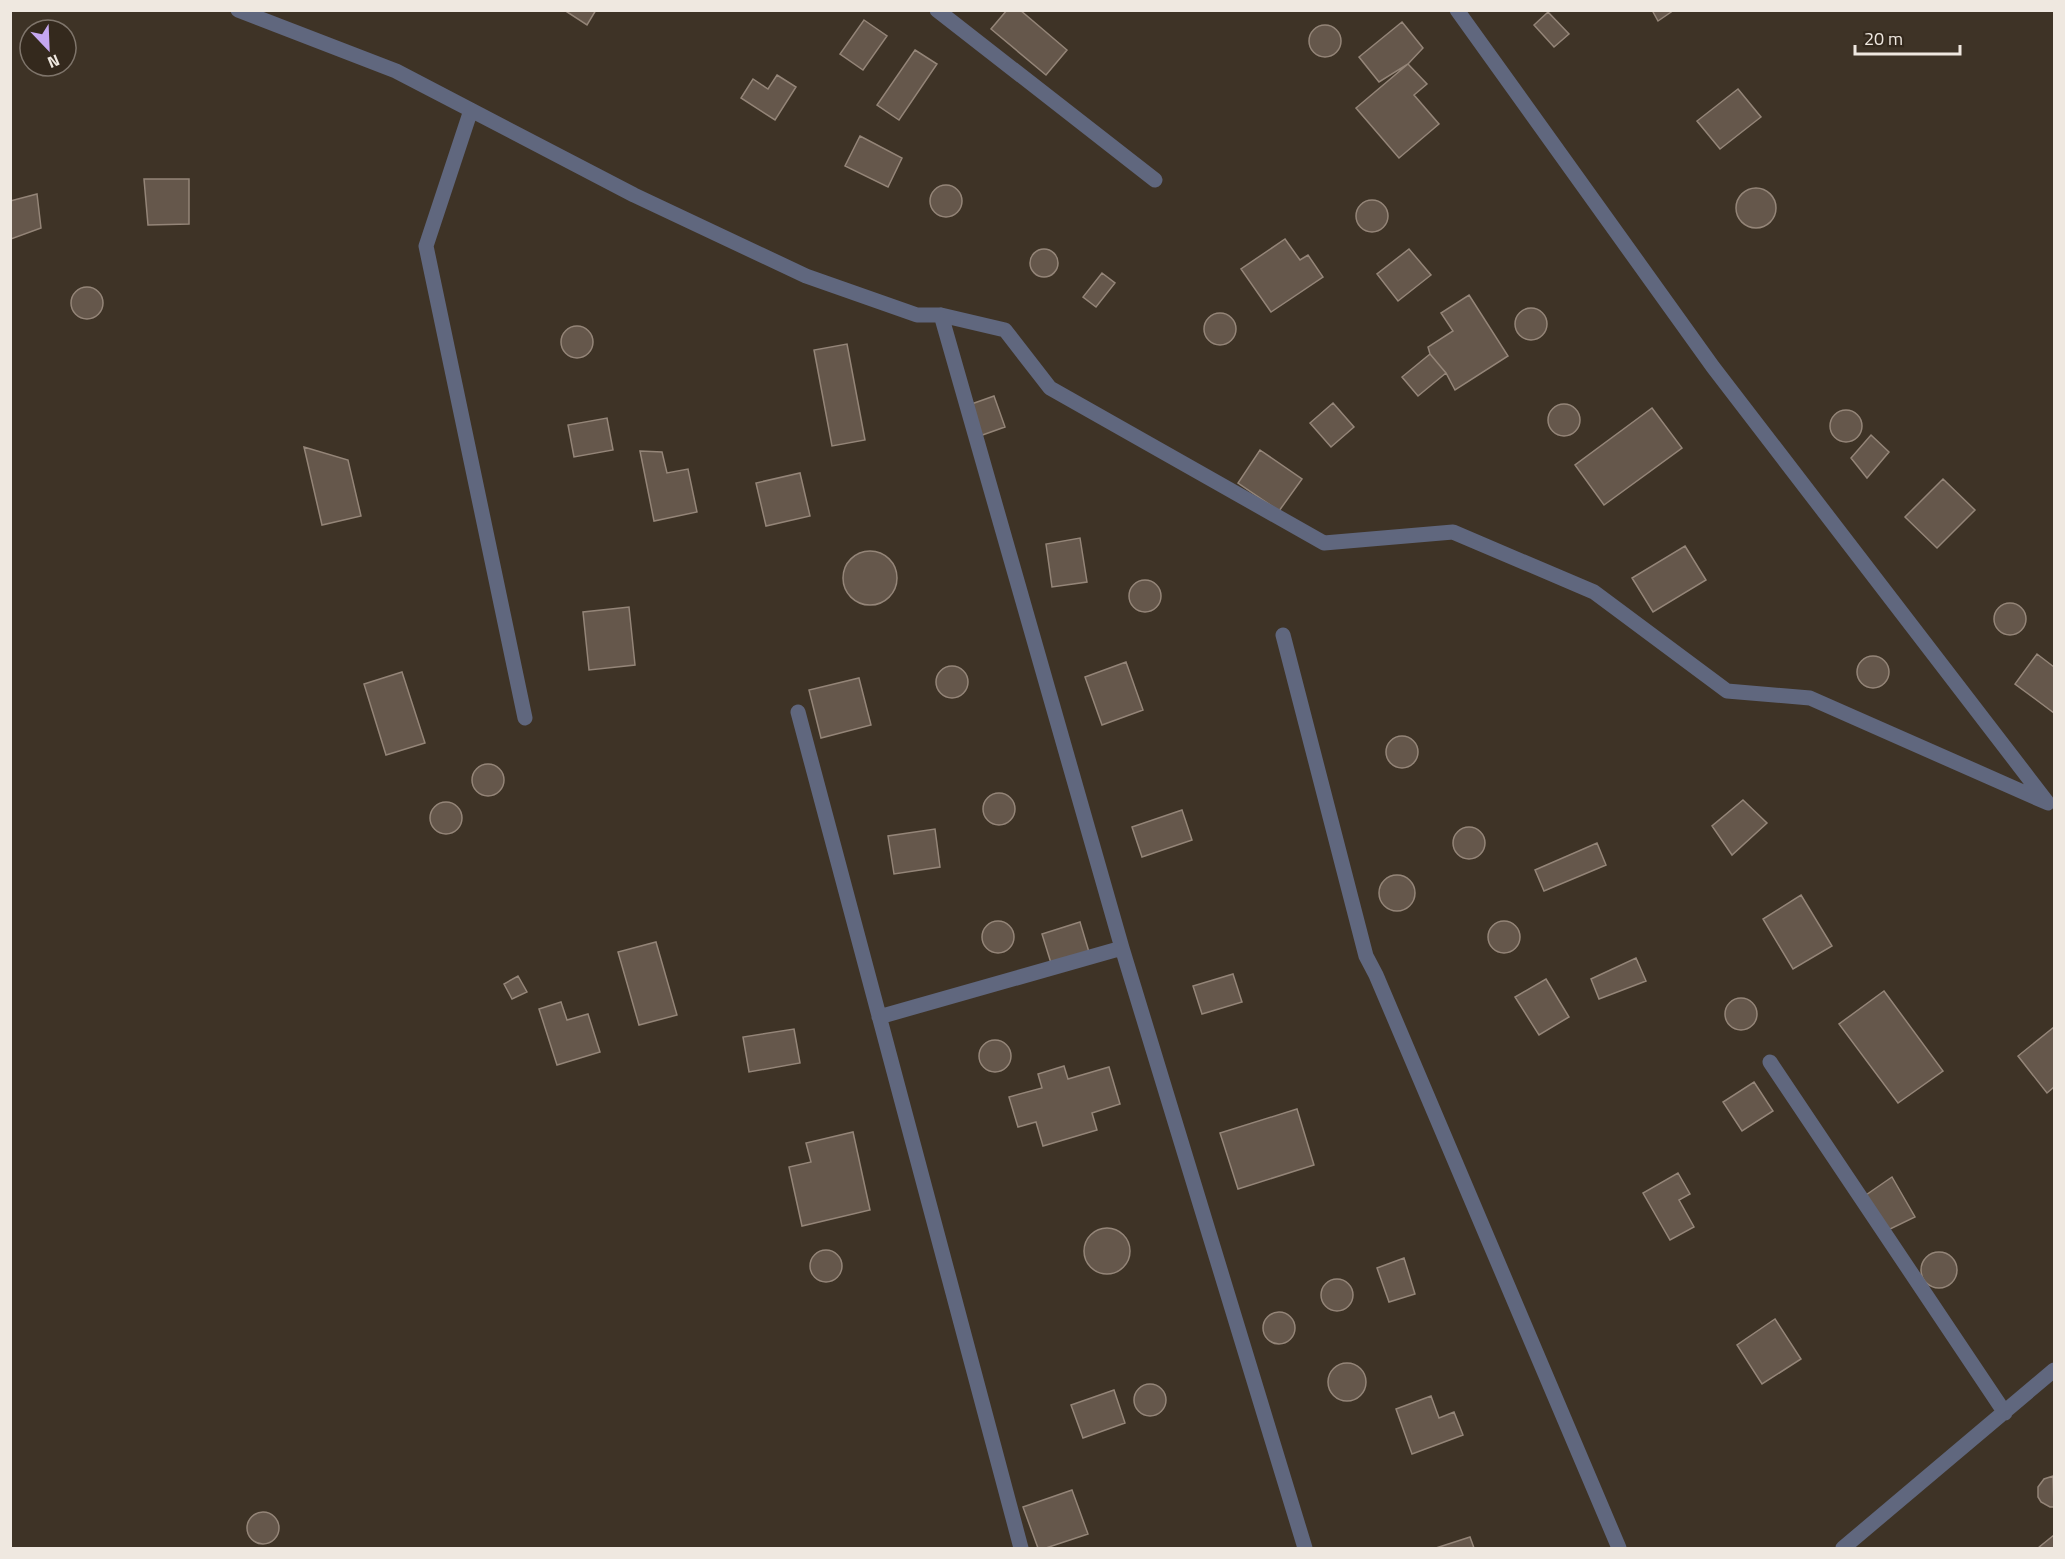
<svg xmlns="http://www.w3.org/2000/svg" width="2065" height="1559" font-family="'Titillium Web',sans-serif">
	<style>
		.building { fill: #65574b; stroke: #948578; stroke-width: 1.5 }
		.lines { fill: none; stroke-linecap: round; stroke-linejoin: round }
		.minor { stroke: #60677e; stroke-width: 15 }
	</style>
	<rect width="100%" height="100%" fill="#3e3326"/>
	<path class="building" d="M564 10H596L587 25Z
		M1007 10H1020L1067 50 1046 75 991 29Z
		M1652 10H1674L1658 21Z
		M1548 12 1569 34 1554 47 1534 25Z
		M864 20 887 36 863 70 840 54Z
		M1402 22 1423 48 1408 64 1379 82 1359 57Z
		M1309 41a16 16 0 1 1 32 0a16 16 0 1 1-32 0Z
		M915 50 937 64 899 120 877 105Z
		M1408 64 1427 84 1414 95 1439 124 1399 158 1356 108Z
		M777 75 796 87 775 120 741 98 753 79 768 89Z
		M1738 89 1761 117 1720 149 1697 121Z
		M860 136 902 158 888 187 845 166Z
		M144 179H189V224L148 225Z
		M930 201a16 16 0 1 1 32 0a16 16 0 1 1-32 0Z
		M1736 208a20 20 0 1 1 40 0a20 20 0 1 1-40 0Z
		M37 194 41 228 11 239 10 201Z
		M1356 216a16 16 0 1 1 32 0a16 16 0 1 1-32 0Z
		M1285 239 1300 260 1308 255 1323 277 1271 312 1241 269Z
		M1409 249 1431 275 1398 301 1377 274Z
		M1030 263a14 14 0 1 1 28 0a14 14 0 1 1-28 0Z
		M1102 273 1115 283 1096 307 1083 297Z
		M71 303a16 16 0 1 1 32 0a16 16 0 1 1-32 0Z
		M1469 295 1508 356 1455 390 1446 373 1430 354 1428 347 1453 331 1441 313Z
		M1515 324a16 16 0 1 1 32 0a16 16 0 1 1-32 0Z
		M1204 329a16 16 0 1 1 32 0a16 16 0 1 1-32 0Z
		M561 342a16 16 0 1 1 32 0a16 16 0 1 1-32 0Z
		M847 344 865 440 832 446 814 350Z
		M1430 354 1446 373 1418 396 1402 377Z
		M994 396 1005 427 974 438 963 407Z
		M1333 403 1354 427 1331 447 1310 423Z
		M1548 420a16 16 0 1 1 32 0a16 16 0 1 1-32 0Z
		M1652 408 1682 448 1604 505 1575 465Z
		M1830 426a16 16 0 1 1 32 0a16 16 0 1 1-32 0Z
		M607 418 613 450 574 457 568 425Z
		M1871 435 1889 452 1867 478 1851 458Z
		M304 447 348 460 361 516 322 525Z
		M1260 450 1302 479 1279 511 1238 483Z
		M640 451 662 452 667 473 688 469 697 512 654 521Z
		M800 473 810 516 766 526 756 483Z
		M1943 479 1975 510 1937 548 1905 517Z
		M1080 538 1087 582 1052 587 1046 544Z
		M1685 546 1706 580 1653 612 1632 578Z
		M843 578a27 27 0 1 1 54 0a27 27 0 1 1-54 0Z
		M1129 596a16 16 0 1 1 32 0a16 16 0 1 1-32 0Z
		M1994 619a16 16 0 1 1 32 0a16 16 0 1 1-32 0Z
		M629 607 635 665 589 670 583 612Z
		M2037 654 2054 667V713L2015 684Z
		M1857 672a16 16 0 1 1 32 0a16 16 0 1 1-32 0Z
		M1126 662 1143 710 1102 725 1085 677Z
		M936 682a16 16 0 1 1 32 0a16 16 0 1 1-32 0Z
		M402 672 425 743 386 755 364 684Z
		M859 678 871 725 821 738 809 690Z
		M1386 752a16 16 0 1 1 32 0a16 16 0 1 1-32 0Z
		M472 780a16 16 0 1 1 32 0a16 16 0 1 1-32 0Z
		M983 809a16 16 0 1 1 32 0a16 16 0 1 1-32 0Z
		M1743 800 1767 823 1732 855 1712 826Z
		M430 818a16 16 0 1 1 32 0a16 16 0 1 1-32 0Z
		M1182 810 1192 840 1142 857 1132 827Z
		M1453 843a16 16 0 1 1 32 0a16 16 0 1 1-32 0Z
		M935 829 940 867 894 874 888 836Z
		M1597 843 1606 865 1544 891 1535 870Z
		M1379 893a18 18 0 1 1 36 0a18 18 0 1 1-36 0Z
		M1801 895 1832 946 1793 969 1763 919Z
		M1488 937a16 16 0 1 1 32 0a16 16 0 1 1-32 0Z
		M982 937a16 16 0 1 1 32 0a16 16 0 1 1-32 0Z
		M1080 922 1089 952 1051 963 1042 934Z
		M656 942 677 1015 639 1025 618 952Z
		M1636 958 1646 981 1599 999 1591 979Z
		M1233 974 1242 1002 1202 1014 1193 986Z
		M518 976 527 992 512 999 504 984Z
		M1546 979 1569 1017 1539 1035 1515 997Z
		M1884 991 1943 1071 1898 1103 1839 1024Z
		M1725 1014a16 16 0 1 1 32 0a16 16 0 1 1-32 0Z
		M561 1002 567 1020 588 1014 600 1052 557 1065 539 1009Z
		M2054 1027V1087L2047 1093 2018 1056Z
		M794 1029 800 1063 749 1072 743 1037Z
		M979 1056a16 16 0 1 1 32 0a16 16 0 1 1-32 0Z
		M1064 1066 1068 1079 1109 1067 1120 1104 1092 1113 1097 1130 1043 1146 1036 1122 1018 1127 1009 1097 1042 1088 1038 1074Z
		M1754 1082 1773 1111 1742 1131 1723 1102Z
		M1297 1109 1314 1165 1238 1189 1220 1133Z
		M853 1132 870 1210 802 1226 789 1167 811 1162 806 1143Z
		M1678 1173 1690 1194 1679 1200 1694 1227 1670 1240 1643 1193Z
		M1892 1177 1915 1217 1884 1232 1866 1195Z
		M1084 1251a23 23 0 1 1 46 0a23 23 0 1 1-46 0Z
		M810 1266a16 16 0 1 1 32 0a16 16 0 1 1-32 0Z
		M1921 1270a18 18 0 1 1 36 0a18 18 0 1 1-36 0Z
		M1404 1258 1415 1294 1389 1302 1377 1268Z
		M1321 1295a16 16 0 1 1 32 0a16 16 0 1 1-32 0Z
		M1263 1328a16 16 0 1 1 32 0a16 16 0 1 1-32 0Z
		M1775 1319 1801 1359 1762 1384 1737 1345Z
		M1328 1382a19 19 0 1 1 38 0a19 19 0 1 1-38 0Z
		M1134 1400a16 16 0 1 1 32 0a16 16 0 1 1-32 0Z
		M1114 1390 1125 1423 1083 1438 1071 1405Z
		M1431 1396 1439 1418 1454 1412 1463 1435 1412 1454 1396 1409Z
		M2053 1476 2054 1507H2050L2041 1502 2038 1497V1487L2044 1479Z
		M1072 1490 1088 1534 1046 1548H1038L1023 1507Z
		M247 1528a16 16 0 1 1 32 0a16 16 0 1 1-32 0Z
		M2054 1535V1548H2038Z
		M1470 1537 1474 1548H1436Z"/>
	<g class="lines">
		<path class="minor" d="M238 10 396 71 634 195 806 276 917 315H941L1005 330 1050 388 1324 543 1453 532 1594 592 1727 691 1810 698 2048 803
			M937 10 1155 180
			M1457 10 1713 367 2047 802
			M471 110 426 246 525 718
			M941 315 1122 948 1305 1548
			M1283 635 1366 956 1376 975 1619 1548
			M798 712 1021 1548
			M879 1017 1122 948
			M1770 1062 2005 1413
			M1843 1548 2054 1370"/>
	</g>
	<rect width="2065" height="1559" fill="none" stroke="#efe8e0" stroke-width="24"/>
	<g transform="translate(48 48) rotate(157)"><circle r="28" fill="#34291d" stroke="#7f756b" stroke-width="1.5"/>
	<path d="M0-4.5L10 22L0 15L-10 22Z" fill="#c5a7f1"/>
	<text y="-9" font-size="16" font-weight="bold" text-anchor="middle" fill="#efe8e0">N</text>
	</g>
	<path d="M1855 45v9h105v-9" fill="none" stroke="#efe8e0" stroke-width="3"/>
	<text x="1864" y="45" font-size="18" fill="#efe8e0" stroke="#34291d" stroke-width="4.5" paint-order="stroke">20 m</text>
</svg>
